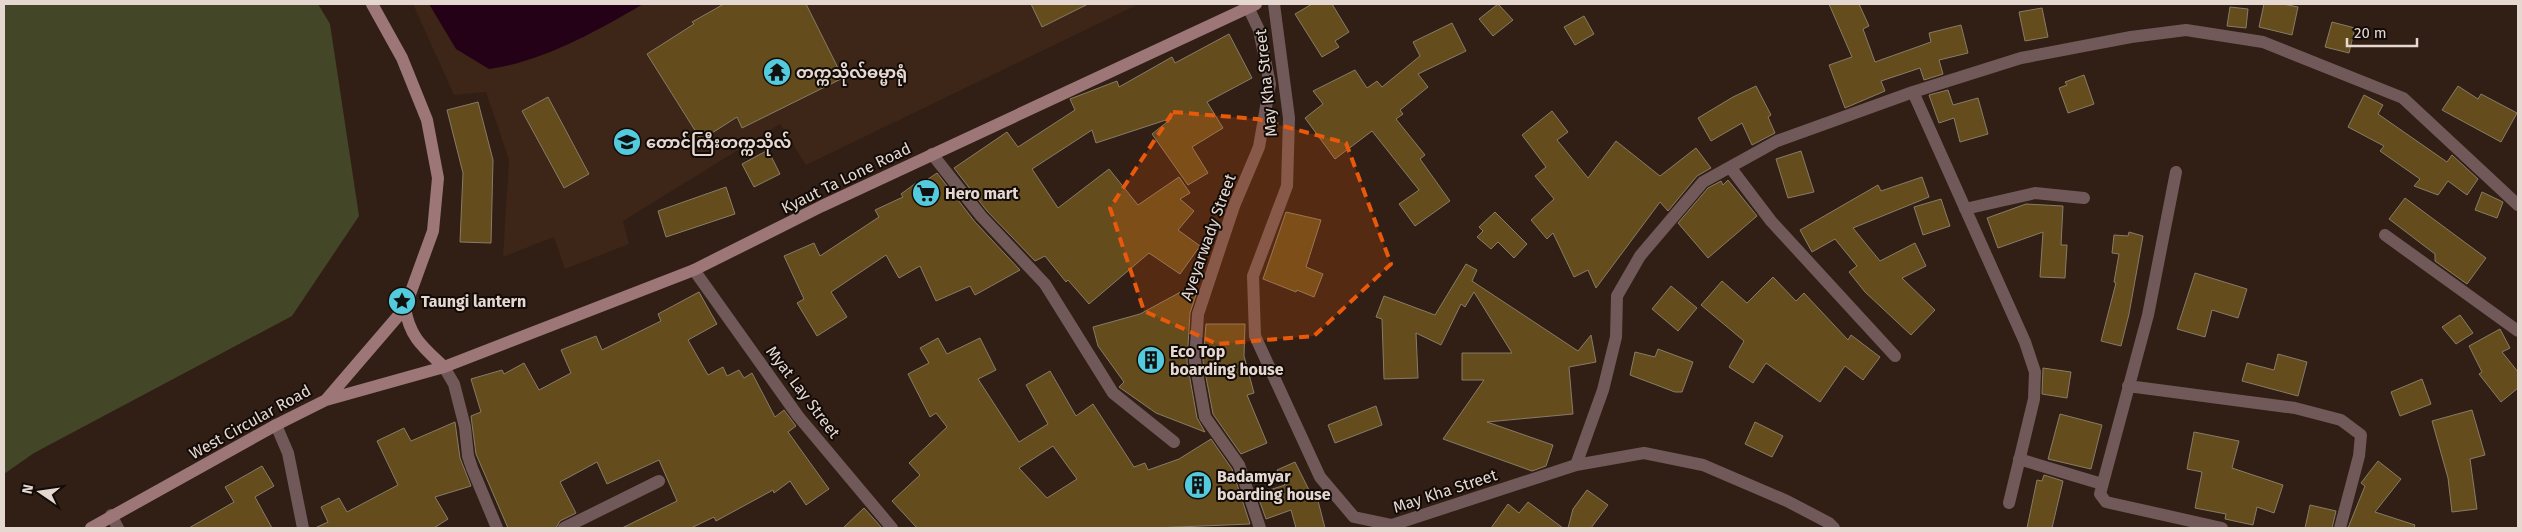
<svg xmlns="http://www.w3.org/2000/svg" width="2522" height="532" font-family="'Fira Sans','Noto Sans Myanmar',sans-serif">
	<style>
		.built { fill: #3d2517 }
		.green { fill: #434627 }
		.water { fill: #250118 }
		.building { fill: #644c1d; stroke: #877c67; fill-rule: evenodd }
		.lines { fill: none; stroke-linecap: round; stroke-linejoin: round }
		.street { stroke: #715959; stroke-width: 12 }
		.secondary { stroke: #9d7777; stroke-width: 12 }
		.marked { fill: #e8590c; fill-opacity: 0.2; stroke: #e8590c; stroke-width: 4; stroke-dasharray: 10 6; stroke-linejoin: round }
		.labels { text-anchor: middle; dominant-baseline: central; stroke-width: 4; stroke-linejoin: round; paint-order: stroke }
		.poi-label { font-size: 16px; font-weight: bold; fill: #e5d8d1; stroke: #130b07; text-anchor: start }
		.street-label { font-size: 16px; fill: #e5d8d1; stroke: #130b07 }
	</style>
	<rect width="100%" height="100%" fill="#311f15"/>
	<path class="built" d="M413 4H1139L806 165 780 124 623 221 629 244 565 269 554 237 503 257 509 160 486 92 454 95Z"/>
	<path class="green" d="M4 4H318L330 24 359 216 292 316 34 453 4 474Z"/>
	<path class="water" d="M429 4H643C595 32 544 61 489 69L456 49Z"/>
	<path class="building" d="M724 4H806L843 78 742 128 737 117 701 140 647 54 694 24 692 22Z
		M1031 4H1088L1042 27Z
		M1312 4H1332L1349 32 1335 41 1339 47 1322 57 1295 14Z
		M1498 4 1513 20 1493 36 1479 19Z
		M1829 4H1859L1869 26 1863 29 1875 62 1931 42 1929 33 1961 25 1968 53 1939 60 1943 74 1924 80 1920 68 1881 81 1885 91 1845 108 1829 65 1852 57Z
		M2264 4H2283L2298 7 2292 35 2259 27Z
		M2230 7 2248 9 2246 28 2227 26Z
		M2042 8 2048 37 2025 41 2019 12Z
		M1584 16 1594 34 1575 45 1564 27Z
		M2332 22 2355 28 2349 53 2325 47Z
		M1452 23 1466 51 1418 74 1428 87 1400 110 1403 114 1396 119 1425 155 1420 159 1450 201 1415 226 1399 204 1419 190 1372 131 1335 159 1305 118 1323 104 1313 91 1355 70 1367 88 1377 81 1382 87 1420 56 1413 42Z
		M1229 34 1252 78 1207 102 1223 128 1192 147 1208 173 1188 185 1152 134 1172 118 1096 143 1092 130 1032 169 1058 208 1109 169 1138 205 1179 177 1190 193 1180 199 1194 211 1178 230 1200 246 1180 274 1149 253 1089 304 1068 280 1066 282 1045 256 1035 261 987 211 954 168 1007 132 1018 147 1075 110 1070 99 1117 81 1119 87 1172 57 1175 63Z
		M2084 75 2094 104 2068 113 2059 88 2067 85 2065 82Z
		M1756 86 1771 115 1768 117 1775 133 1752 145 1742 123 1711 141 1698 118 1733 97Z
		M2458 86 2478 99 2481 94 2517 113 2501 142 2442 110Z
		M1948 90 1953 105 1978 98 1988 134 1960 142 1954 118 1939 123 1929 95Z
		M2364 95 2383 105 2378 114 2447 162 2452 155 2478 179 2467 195 2448 181 2438 195 2414 186 2420 179 2380 151 2384 146 2348 127Z
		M548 97 589 174 564 188 522 111Z
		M478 102 493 160 491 243 460 242 463 173 447 110Z
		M1552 111 1568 132 1557 140 1588 178 1616 141 1660 176 1696 148 1711 168 1697 176 1668 211 1660 202 1596 288 1588 270 1574 277 1553 233 1547 239 1531 220 1554 199 1535 176 1546 167 1522 135Z
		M768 150 780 174 754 187 742 164Z
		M1801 151 1814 192 1788 198 1776 159Z
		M937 173 975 222 1020 270 975 295 970 286 936 301 920 266 899 278 886 255 831 292 847 317 817 336 797 303 804 299 784 256 814 243 820 256 879 217 875 210 903 197 901 194 916 183 918 186Z
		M1922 177 1929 197 1853 228 1880 261 1915 243 1926 266 1902 278 1935 310 1911 335 1865 292 1849 272 1857 266 1835 239 1812 252 1800 230 1878 185 1881 191Z
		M1728 180 1757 216 1708 258 1678 223 1708 188 1721 181 1723 185Z
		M726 187 735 214 666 237 658 211Z
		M2482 192 2503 202 2497 218 2475 210Z
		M2405 198 2486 258 2467 284 2435 261V254L2389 219Z
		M1941 199 1950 226 1923 235 1914 207Z
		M2026 204 2063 206 2061 245H2067L2065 278 2040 277 2043 232 1998 248 1987 218Z
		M1286 212 1321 220 1306 267 1323 274 1314 297 1297 290 1296 292 1263 279Z
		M1495 212 1527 244 1514 258 1498 242 1491 249 1477 237 1483 231 1479 227Z
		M2129 232 2143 236 2129 314 2121 346 2101 341 2116 283 2114 282 2119 254 2112 253 2114 235 2128 236Z
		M1466 264 1477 270 1472 281 1578 351 1591 335 1596 362 1569 367 1573 414 1487 422 1553 445 1546 466 1532 471 1443 439 1484 380H1462V353H1512L1474 292 1465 307 1461 304 1441 345 1416 333 1418 378 1384 379 1382 319 1376 317 1384 296 1435 315Z
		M2195 273 2247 289 2238 318 2212 310 2205 337 2177 329Z
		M1773 277 1796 301 1804 293 1848 340 1851 335 1880 357 1863 380 1845 366 1820 402 1766 363 1753 383 1729 367 1744 341 1701 305 1722 281 1747 303Z
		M1671 286 1697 308 1678 331 1652 309Z
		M1188 288 1197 292 1190 313 1187 362 1197 418 1205 432 1156 413 1119 387 1124 382 1098 346 1093 327 1140 314Z
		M699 292 717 324 688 340 708 375 723 367 727 376 739 370 744 378 752 373 775 417 784 410 796 426 788 432 829 489 806 505 790 481 774 493 773 490 716 521 714 517 691 528H622L677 501 659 460 607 484 597 462 560 482 576 513 560 521 556 528H508L476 454 471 416 481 412 471 379 502 370 504 374 524 363 539 390 571 373 561 350 596 336 602 350 661 321 658 314Z
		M2460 315 2473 333 2456 344 2442 327Z
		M1206 324H1245L1244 356 1254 393 1247 395 1267 443 1241 454 1213 414 1203 361Z
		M2500 329 2510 348 2502 352 2518 372V388L2501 402 2479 374 2482 372 2469 346Z
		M938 338 947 354 980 338 996 370 978 379 1019 442 1048 424 1026 385 1050 371 1076 416 1093 404 1134 467 1145 463 1148 470 1179 459 1211 439 1232 469 1250 524 1153 528H917L892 501 920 475 909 463 947 427 936 413 930 417 908 374 929 363 920 348ZM1053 446 1077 479 1047 498 1019 468Z
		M1658 349 1693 362 1682 392H1675L1630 375 1635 352 1655 357Z
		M2278 354 2307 362 2298 396 2242 381 2247 363 2274 370Z
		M2043 368 2071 372 2067 398 2042 394Z
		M2422 379 2431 404 2400 416 2391 392Z
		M1376 406 1382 425 1335 443 1328 425Z
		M2472 410 2485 455 2470 459 2477 509 2452 512 2448 478 2432 421Z
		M2060 414 2102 425 2091 469 2048 459Z
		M455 422 460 458 471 486 435 497 448 519 434 528H315L328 522 321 507 339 498 347 512 398 485 377 441 404 428 411 441Z
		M1755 422 1783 436 1772 457 1745 444Z
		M2194 432 2239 441 2232 468 2283 485 2274 513 2257 507 2253 525 2225 519 2226 514 2195 508 2202 472 2187 469Z
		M2378 461 2401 479 2375 512 2415 525 2414 528H2348L2365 486 2361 483Z
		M1295 462 1313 498 1317 497 1325 528H1296L1291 510 1266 519 1257 494 1285 485 1277 470Z
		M262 466 274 486 255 497 272 528H189L234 502 225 487Z
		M2044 475 2063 481 2052 528H2027L2037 480 2042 481Z
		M1587 490 1608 505 1591 528H1568L1573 509Z
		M1528 502 1563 528H1491L1508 504 1519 513Z
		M2310 505 2336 511 2332 528H2305Z
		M864 508 882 528H843Z"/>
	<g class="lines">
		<path class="street" d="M1274 4 1289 118 1287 186 1253 276 1255 336 1320 477 1354 517 1392 525 1576 465 1644 453 1703 465 1787 501 1829 523 1834 528
			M1248 7 1259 30 1270 84 1259 147 1234 206 1198 314 1195 361 1205 417 1239 465 1260 528
			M1913 92 2025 342 2035 372 2034 399 2009 503
			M932 154 981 216 1045 284 1113 393 1174 442
			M1730 167 1771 221 1895 356
			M2176 172 2148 315 2100 494 2106 502 2222 528
			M1965 209 2035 193 2084 198
			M2385 235 2518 331
			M694 270 798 416 892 528
			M444 367 454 384 465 427 468 456 472 468 497 528
			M2128 386 2295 408 2341 420 2361 435 2359 456 2340 528
			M276 425 288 453 303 528
			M2019 459 2102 484
			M1576 465 1603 390 1616 337 1617 296 1640 256 1703 182 1777 141 1913 92 2021 58 2131 37 2186 30 2263 42 2403 98 2518 205
			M111 515 118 528
			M564 528 659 481"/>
		<path class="secondary" d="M405 308C410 338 423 347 444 367
			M326 400 444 367 694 270 822 206 1256 4
			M91 528 276 425 326 400 405 308 433 231 438 178 427 120 402 58 372 4"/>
	</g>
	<path class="marked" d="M1173 112 1257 119 1346 143 1391 264 1314 336 1217 344 1144 311 1110 208Z"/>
	<defs>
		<symbol id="temple-disc" viewBox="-11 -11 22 22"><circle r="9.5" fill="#54cadd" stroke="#130b07"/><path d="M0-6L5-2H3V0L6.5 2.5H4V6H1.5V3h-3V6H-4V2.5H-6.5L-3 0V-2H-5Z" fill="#111"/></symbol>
		<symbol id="university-disc" viewBox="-11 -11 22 22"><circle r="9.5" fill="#54cadd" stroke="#130b07"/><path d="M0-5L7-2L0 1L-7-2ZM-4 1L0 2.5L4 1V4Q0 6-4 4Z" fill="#111"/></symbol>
		<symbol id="supermarket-disc" viewBox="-11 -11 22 22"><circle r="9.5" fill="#54cadd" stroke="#130b07"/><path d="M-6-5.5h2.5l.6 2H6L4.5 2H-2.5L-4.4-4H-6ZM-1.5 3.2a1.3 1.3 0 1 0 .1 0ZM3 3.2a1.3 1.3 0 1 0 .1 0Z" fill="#111"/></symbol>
		<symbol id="sight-disc" viewBox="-11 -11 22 22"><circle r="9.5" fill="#54cadd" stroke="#130b07"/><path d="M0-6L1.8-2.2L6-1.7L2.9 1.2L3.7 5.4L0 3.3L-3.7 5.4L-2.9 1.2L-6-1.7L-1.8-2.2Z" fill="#111"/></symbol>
		<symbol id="building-disc" viewBox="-11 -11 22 22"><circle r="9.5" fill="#54cadd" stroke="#130b07"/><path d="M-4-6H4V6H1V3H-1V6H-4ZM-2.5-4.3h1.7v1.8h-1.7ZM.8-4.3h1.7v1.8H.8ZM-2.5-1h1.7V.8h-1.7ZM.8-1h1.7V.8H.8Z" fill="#111"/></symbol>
	</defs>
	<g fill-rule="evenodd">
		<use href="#temple-disc" x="761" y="56" width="32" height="32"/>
		<use href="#university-disc" x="611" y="126" width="32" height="32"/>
		<use href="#supermarket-disc" x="910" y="177" width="32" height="32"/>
		<use href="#sight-disc" x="386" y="285" width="32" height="32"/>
		<use href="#building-disc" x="1135" y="344" width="32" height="32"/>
		<use href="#building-disc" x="1182" y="469" width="32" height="32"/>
	</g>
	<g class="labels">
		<g class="poi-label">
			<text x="796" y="72">တက္ကသိုလ်ဓမ္မာရုံ</text>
			<text x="646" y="142">တောင်ကြီးတက္ကသိုလ်</text>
			<text x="945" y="193">Hero mart</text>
			<text x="421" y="301">Taungi lantern</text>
			<text x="1170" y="351">Eco Top<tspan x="1170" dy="18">boarding house</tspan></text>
			<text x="1217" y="476">Badamyar<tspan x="1217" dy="18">boarding house</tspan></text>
		</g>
		<g class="street-label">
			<text transform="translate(1266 83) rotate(-96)">May Kha Street</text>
			<text transform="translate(846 178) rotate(-26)">Kyaut Ta Lone Road</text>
			<text transform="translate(1208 237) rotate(-70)">Ayeyarwady Street</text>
			<text transform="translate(803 392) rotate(53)">Myat Lay Street</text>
			<text transform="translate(250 422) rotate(-29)">West Circular Road</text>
			<text transform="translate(1445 491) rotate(-18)">May Kha Street</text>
		</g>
	</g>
	<rect width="2522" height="532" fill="none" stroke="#e5d8d1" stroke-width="10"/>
	<g transform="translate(40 492) rotate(283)" stroke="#130b07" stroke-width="4" paint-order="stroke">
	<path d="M0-4L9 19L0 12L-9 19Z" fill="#e5d8d1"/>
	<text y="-8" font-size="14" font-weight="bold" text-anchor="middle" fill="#e5d8d1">N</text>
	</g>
	<path d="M2347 38v8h70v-8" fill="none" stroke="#e5d8d1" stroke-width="2.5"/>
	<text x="2354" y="38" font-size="15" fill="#e5d8d1" stroke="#130b07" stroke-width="4" paint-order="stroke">20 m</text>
</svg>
